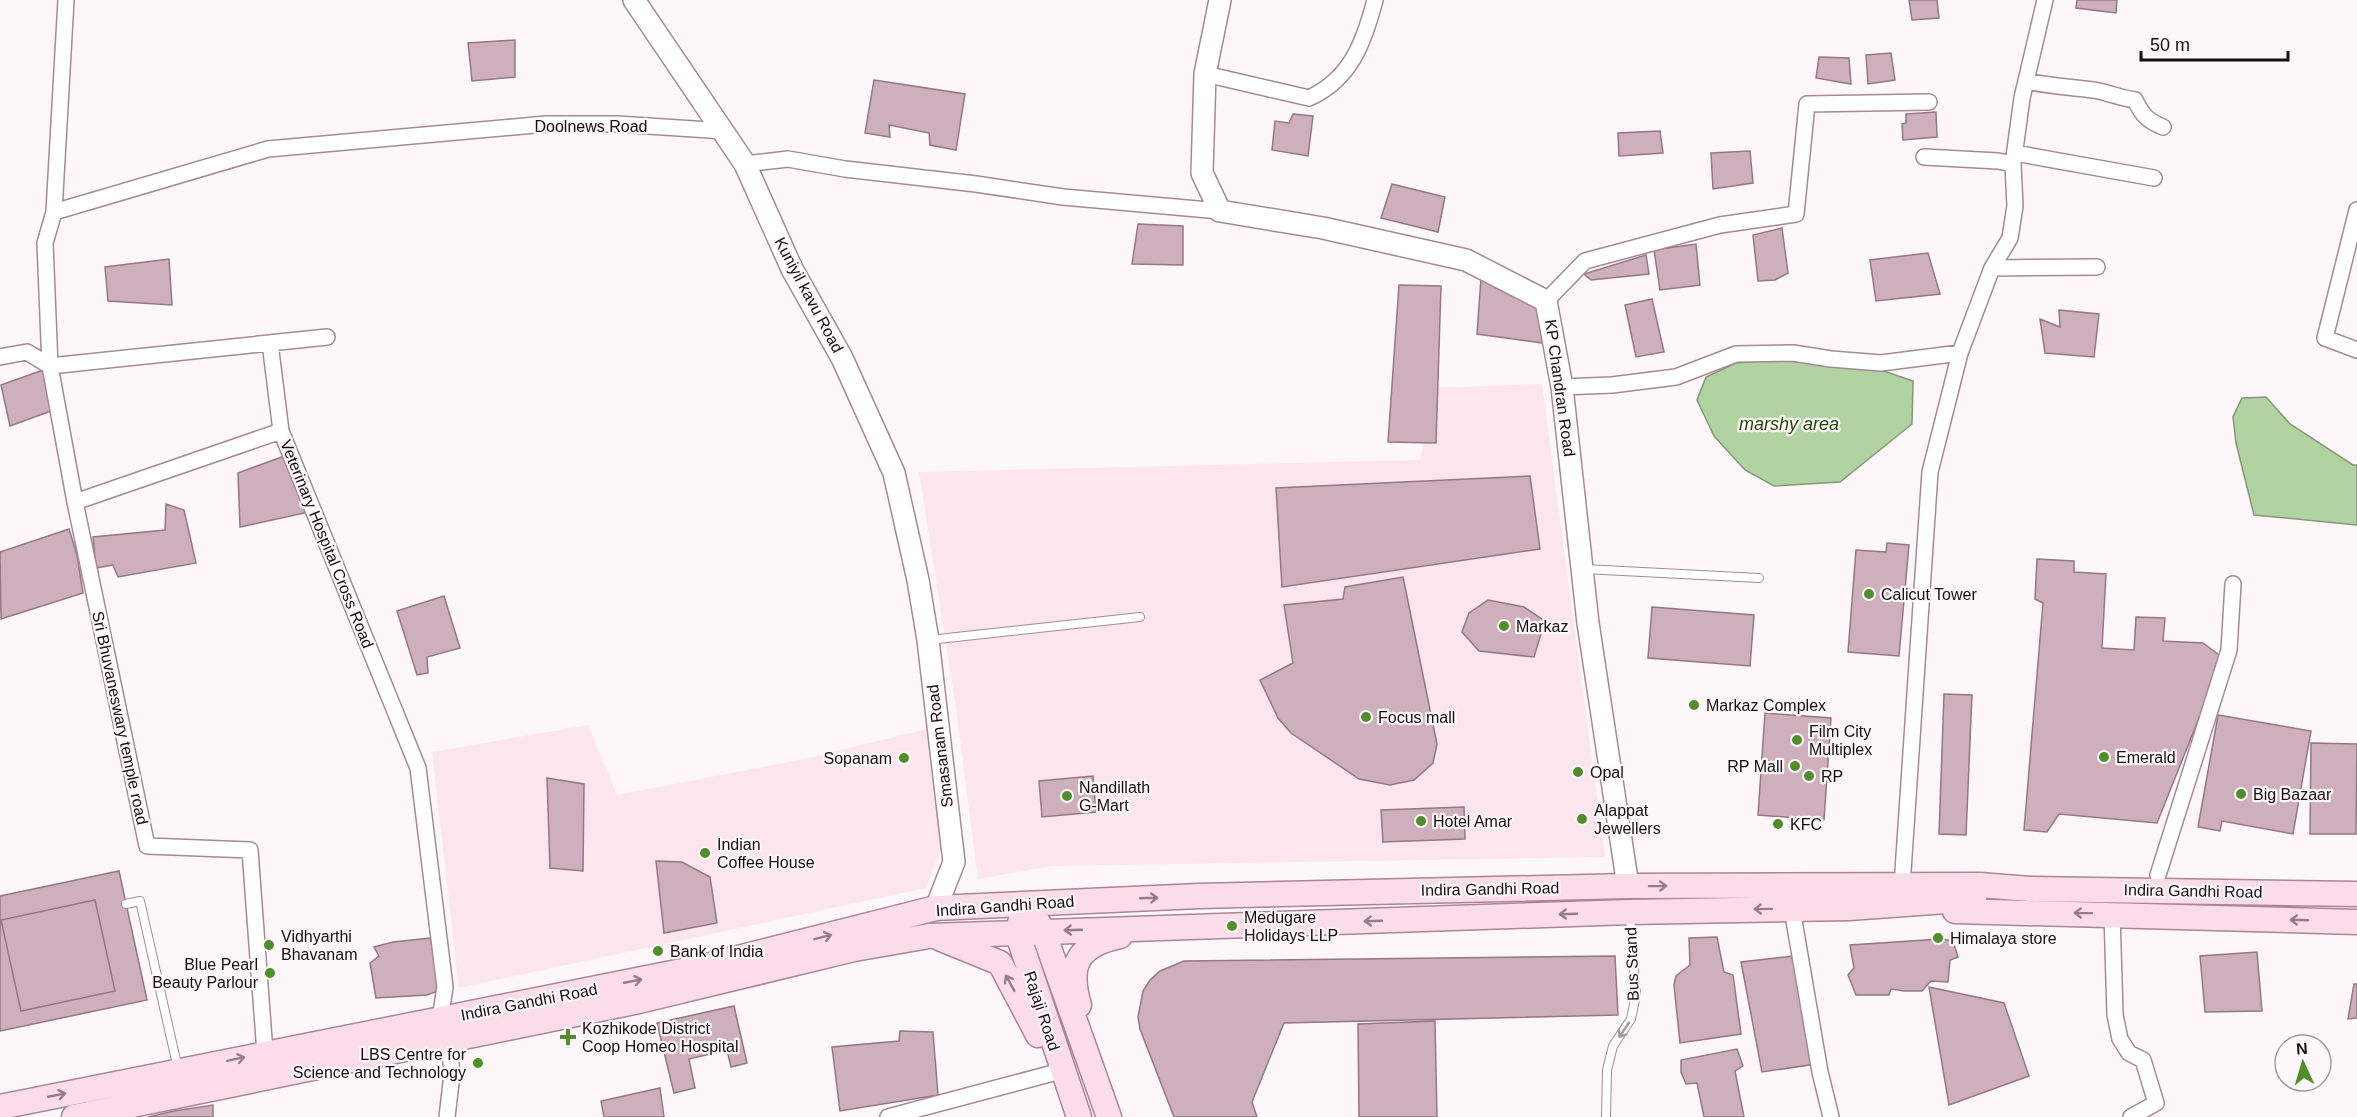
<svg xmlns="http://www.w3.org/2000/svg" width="2357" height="1117" font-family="Helvetica,sans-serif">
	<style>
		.built { fill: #fde5ee }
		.water { fill: #b1d3a2; stroke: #839876; stroke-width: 1.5 }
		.building { fill: #ceb0bc; stroke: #947883; stroke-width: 1.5 }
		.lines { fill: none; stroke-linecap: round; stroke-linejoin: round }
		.lane-casing { stroke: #a68995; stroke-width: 10 }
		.street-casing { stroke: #a68995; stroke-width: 18 }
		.secondary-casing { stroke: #a68995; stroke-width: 24 }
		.primary-casing { stroke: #aa8694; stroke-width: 27 }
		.lane { stroke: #fff; stroke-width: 8 }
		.street { stroke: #fff; stroke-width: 15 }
		.secondary { stroke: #fff; stroke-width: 21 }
		.primary { stroke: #fbdde9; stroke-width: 24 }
		.oneway { stroke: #947f88 }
		.oneway2 { stroke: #a29ea0 }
		.poi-dot { fill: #508d2d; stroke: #fef7fa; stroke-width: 2 }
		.labels { text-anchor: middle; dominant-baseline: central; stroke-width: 4.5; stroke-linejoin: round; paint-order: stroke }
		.street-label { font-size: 16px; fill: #170d11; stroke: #fef7fa }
		.poi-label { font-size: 16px; fill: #170d11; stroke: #fef7fa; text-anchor: start }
		.water-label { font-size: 18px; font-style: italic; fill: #204902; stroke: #fef7fa }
	</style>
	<rect width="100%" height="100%" fill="#fef7fa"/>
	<path class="built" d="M1542 384 1605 857 1052 866 978 879 956 708 919 472 1420 460 1434 388Z
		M588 725 617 795 804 759 927 729 943 843 926 888 459 988 432 752Z"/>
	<path class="water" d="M1775 360 1875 368 1913 381 1912 424 1840 482 1774 486 1745 470 1714 436 1697 400 1706 377 1736 363Z
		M2266 397 2290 424 2353 465H2357V525L2254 515 2236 443 2233 417 2242 398Z"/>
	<path class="building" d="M1909 0H1937L1939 18 1912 20Z
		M2077 0H2117L2116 13 2076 8Z
		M515 40V77L472 81 468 43Z
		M1891 53 1895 80 1868 84 1866 55Z
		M1819 57 1849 58 1851 84 1816 78Z
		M874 80 965 94 956 150 930 145 929 133 889 125 890 137 865 133Z
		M1936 112 1937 137 1903 140 1902 124 1906 123V114Z
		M1293 114 1313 116 1308 156 1272 150 1275 121 1289 123Z
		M1660 131 1663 153 1619 156 1618 133Z
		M1750 151 1753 183 1713 189 1711 153Z
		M1392 184 1445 197 1438 232 1381 218Z
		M1138 224 1183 226V265L1132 264Z
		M1782 228 1788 273 1775 280 1758 281 1753 235Z
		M1696 244 1700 285 1660 290 1654 250Z
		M1928 253 1940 294 1876 301 1870 260Z
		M1646 255 1649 274 1591 280 1584 274Z
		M169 259 172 305 108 301 105 267Z
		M1481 278 1537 307 1543 343 1477 334Z
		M1399 285 1441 286 1436 443 1388 442Z
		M1652 299 1664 352 1636 357 1625 305Z
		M2059 310 2099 314 2094 357 2045 353 2040 319 2060 327Z
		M43 370 51 411 10 426 1 385Z
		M287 455 309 512 240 527 238 473Z
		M1530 476 1540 549 1282 587 1276 488Z
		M166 504 184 510 196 563 118 577 113 565 96 568 93 537 165 530Z
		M69 529 77 555 83 593 1 619 0 552Z
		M1887 543 1909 545 1899 656 1848 652 1856 550 1886 552Z
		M2037 559 2074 561V572L2106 574 2102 648 2134 650 2136 617 2165 618 2163 641 2203 643 2223 658 2157 823 2059 814 2047 832 2024 830 2043 603 2035 599Z
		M1403 577 1437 744 1433 763 1414 780 1390 785 1359 779 1291 733 1278 718 1260 680 1293 663 1284 605 1343 599 1345 587Z
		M444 596 460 648 427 657 428 673 417 675 397 611Z
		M1488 600 1524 607 1545 621 1534 657 1479 651 1462 632 1469 613Z
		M1652 607 1754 615 1750 666 1648 658Z
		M1944 694 1972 695 1966 835 1939 834Z
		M1765 713 1831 718 1824 820 1758 815Z
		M2218 715 2311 731 2293 834 2222 821 2220 831 2198 827Z
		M2311 743 2357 744 2356 834H2310Z
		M1093 776 1096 812 1042 817 1039 781Z
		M547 778 584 784 583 871 550 868Z
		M1464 807 1465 839 1383 842 1381 810Z
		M656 861 682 862 710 877 717 923 664 933Z
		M119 871 147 1000 0 1031V896Z
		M95 900 115 991 21 1011 1 920Z
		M1717 937 1724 972 1733 975 1741 1034 1680 1043 1674 985 1676 976 1690 965 1689 938Z
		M430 938 434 955 438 991 427 995 376 998 370 963 379 956 374 947 393 942Z
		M1941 939 1953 941 1958 957 1950 960 1948 982 1931 981 1922 991H1904L1891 989 1889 995H1856L1848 975 1854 968 1850 945Z
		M2257 952 2262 1011 2205 1012 2200 956Z
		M1615 956 1618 1015 1284 1023 1252 1102 1257 1117H1174L1140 1029 1138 1017 1143 991 1150 980 1160 971 1184 961Z
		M1794 956 1816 1064 1762 1072 1741 962Z
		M2354 984H2357V1018L2348 1019Z
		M1929 987 2004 1003 2029 1076 1949 1105Z
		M734 1006 747 1063 731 1067 727 1050 689 1059 695 1088 674 1093 657 1023Z
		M1435 1021 1437 1117H1359L1358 1024Z
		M900 1031 933 1032 938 1095 840 1111 832 1047 899 1041Z
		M1737 1049 1743 1066 1735 1071 1744 1117H1704L1697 1083 1686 1084 1681 1072V1060Z
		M660 1088 664 1117H604L601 1101Z
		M213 1105V1117H148L174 1111Z"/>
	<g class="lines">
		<defs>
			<path id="lane" d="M1584 569 1759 578
				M929 640 1140 617
				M126 904 140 901 178 1069
				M1606 1117 1607 1070 1613 1046 1631 1019 1636 995 1630 916"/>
			<path id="street" d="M1205 74 1309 98C1351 79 1364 42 1375 0
				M2026 81C2048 86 2070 87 2093 90 2107 92 2120 98 2135 100 2142 115 2148 121 2163 127
				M2015 153 2154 178
				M1924 157 1998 161 2013 164
				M745 164 788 159 845 169 976 184 1063 197 1220 211
				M2357 210 2325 338 2357 350
				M54 212 66 0
				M1992 268 2097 267
				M1546 301 1585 261 1720 225 1796 214 1807 104 1929 102
				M327 337 50 366 45 243 54 212 268 149 546 124H617L725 131
				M270 343 281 431
				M0 357 27 352 50 366 75 502 281 431 418 768 445 987 440 1019
				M1562 387 1612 385 1676 377 1736 354 1793 353 1831 359 1881 363 1960 353
				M75 502 147 846 250 850 265 1053
				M1903 871 1930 472 1960 353 1992 268 2010 238 2015 206 2013 164 2022 98 2045 0
				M2158 875 2229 650 2233 584
				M1792 909 1820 1072 1831 1117
				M2112 914 2115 1015 2120 1039 2129 1053 2143 1060 2156 1103 2131 1117
				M447 1117 452 1074 449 1041
				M888 1117 1057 1072"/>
			<path id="secondary" d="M634 0 745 164 792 269 842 358 894 473 918 580 928 640 954 862 936 908
				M1220 0 1205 74 1202 173 1220 211 1323 228 1466 260 1546 301 1562 387 1588 623 1628 886"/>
			<path id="primary" d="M1955 911 2357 922
				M1022 917 1017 932 1079 1117
				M1036 919 1043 931 1109 1117
				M941 939 1000 963 1038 1035
				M1079 1005C1067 964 1078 945 1120 936
				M0 1107 702 967 936 908 1199 896 1628 886 1980 885 2030 889 2357 894
				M74 1117 639 1001 854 949 929 936 1630 912 1849 908 1974 899"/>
		</defs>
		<use href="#lane" class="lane-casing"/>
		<use href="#street" class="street-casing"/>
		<use href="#secondary" class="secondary-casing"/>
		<use href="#primary" class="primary-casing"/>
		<use href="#lane" class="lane"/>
		<use href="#street" class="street"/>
		<use href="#secondary" class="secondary"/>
		<use href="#primary" class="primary"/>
	</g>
	<defs><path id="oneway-shaft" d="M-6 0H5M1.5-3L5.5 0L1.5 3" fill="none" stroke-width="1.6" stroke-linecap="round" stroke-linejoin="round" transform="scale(1.5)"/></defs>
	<g class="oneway">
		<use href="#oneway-shaft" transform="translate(1658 886) rotate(-1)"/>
		<use href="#oneway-shaft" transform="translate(1149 898) rotate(-2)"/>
		<use href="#oneway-shaft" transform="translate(1763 909) rotate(179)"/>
		<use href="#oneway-shaft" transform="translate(2083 913) rotate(-179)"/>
		<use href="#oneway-shaft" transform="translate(1568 914) rotate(178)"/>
		<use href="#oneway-shaft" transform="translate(2299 920) rotate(-178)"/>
		<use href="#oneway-shaft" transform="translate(1373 921) rotate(178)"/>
		<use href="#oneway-shaft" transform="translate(1073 930) rotate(178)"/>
		<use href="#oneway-shaft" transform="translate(823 937) rotate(-14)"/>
		<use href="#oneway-shaft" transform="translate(633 981) rotate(-11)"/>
		<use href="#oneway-shaft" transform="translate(1010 983) rotate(-119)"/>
		<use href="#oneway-shaft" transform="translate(236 1059) rotate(-12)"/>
		<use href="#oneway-shaft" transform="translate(57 1095) rotate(-11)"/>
	</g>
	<use class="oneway2" href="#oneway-shaft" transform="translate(1624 1030) rotate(124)"/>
	<g class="poi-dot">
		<circle cx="1869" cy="594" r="6"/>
		<circle cx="1504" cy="626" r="6"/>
		<circle cx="1694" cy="705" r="6"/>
		<circle cx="1366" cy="717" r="6"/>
		<circle cx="1797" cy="740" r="6"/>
		<circle cx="2104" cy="757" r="6"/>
		<circle cx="904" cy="758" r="6"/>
		<circle cx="1795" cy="766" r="6"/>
		<circle cx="1578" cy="772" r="6"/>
		<circle cx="1809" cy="776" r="6"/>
		<circle cx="2241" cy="794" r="6"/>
		<circle cx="1067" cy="796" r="6"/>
		<circle cx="1582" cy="819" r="6"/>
		<circle cx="1421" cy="821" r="6"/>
		<circle cx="1778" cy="824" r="6"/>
		<circle cx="705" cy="853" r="6"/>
		<circle cx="1232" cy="926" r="6"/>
		<circle cx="1938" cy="938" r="6"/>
		<circle cx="269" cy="945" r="6"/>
		<circle cx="658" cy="951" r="6"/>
		<circle cx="270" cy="973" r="6"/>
		<path d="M565 1028h6v6h6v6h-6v6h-6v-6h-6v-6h6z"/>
		<circle cx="478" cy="1063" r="6"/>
	</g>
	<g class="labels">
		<g class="street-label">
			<text x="591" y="126">Doolnews Road</text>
			<text transform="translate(809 295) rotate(62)">Kuniyil kavu Road</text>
			<text transform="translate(1560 388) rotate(82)">KP Chandran Road</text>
			<text transform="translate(327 544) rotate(68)">Veterinary Hospital Cross Road</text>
			<text transform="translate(120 718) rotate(78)">Sri Bhuvaneswary temple road</text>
			<text transform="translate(940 746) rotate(-97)">Smasanam Road</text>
			<text transform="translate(1490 889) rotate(-1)">Indira Gandhi Road</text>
			<text transform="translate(2193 891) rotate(1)">Indira Gandhi Road</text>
			<text transform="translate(1005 906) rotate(-4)">Indira Gandhi Road</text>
			<text transform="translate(1632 964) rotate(-92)">Bus Stand</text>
			<text transform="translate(529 1002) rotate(-11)">Indira Gandhi Road</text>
			<text transform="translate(1042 1011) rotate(72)">Rajaji Road</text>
		</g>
		<g class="poi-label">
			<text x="1881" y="594">Calicut Tower</text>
			<text x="1516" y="626">Markaz</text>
			<text x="1706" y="705">Markaz Complex</text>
			<text x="1378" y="717">Focus mall</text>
			<text x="1809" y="731">Film City<tspan x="1809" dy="18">Multiplex</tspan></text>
			<text x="2116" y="757">Emerald</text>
			<text x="892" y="758" text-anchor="end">Sopanam</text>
			<text x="1783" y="766" text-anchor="end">RP Mall</text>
			<text x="1590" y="772">Opal</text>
			<text x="1821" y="776">RP</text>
			<text x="1079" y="787">Nandillath<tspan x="1079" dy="18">G-Mart</tspan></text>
			<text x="2253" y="794">Big Bazaar</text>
			<text x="1594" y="810">Alappat<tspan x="1594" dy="18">Jewellers</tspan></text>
			<text x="1433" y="821">Hotel Amar</text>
			<text x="1790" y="824">KFC</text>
			<text x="717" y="844">Indian<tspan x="717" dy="18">Coffee House</tspan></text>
			<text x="1244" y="917">Medugare<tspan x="1244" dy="18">Holidays LLP</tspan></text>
			<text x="281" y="936">Vidhyarthi<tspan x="281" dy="18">Bhavanam</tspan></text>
			<text x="1950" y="938">Himalaya store</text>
			<text x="670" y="951">Bank of India</text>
			<text x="258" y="964" text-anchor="end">Blue Pearl<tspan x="258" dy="18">Beauty Parlour</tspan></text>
			<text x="582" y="1028">Kozhikode District<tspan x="582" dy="18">Coop Homeo Hospital</tspan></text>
			<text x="466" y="1054" text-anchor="end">LBS Centre for<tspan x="466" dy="18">Science and Technology</tspan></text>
		</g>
		<g class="water-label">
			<text x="1789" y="424">marshy area</text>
		</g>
	</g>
	<g transform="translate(2303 1063) rotate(356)"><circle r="28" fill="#fef7fa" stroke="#a2999d" stroke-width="1.5"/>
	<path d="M0-4.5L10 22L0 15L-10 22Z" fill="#508d2d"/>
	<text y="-9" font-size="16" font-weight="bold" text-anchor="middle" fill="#170d11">N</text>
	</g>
	<path d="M2141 51v9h147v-9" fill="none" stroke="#170d11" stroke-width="3"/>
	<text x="2150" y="51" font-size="18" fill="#170d11" stroke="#fef7fa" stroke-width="4.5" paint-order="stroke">50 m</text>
</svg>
